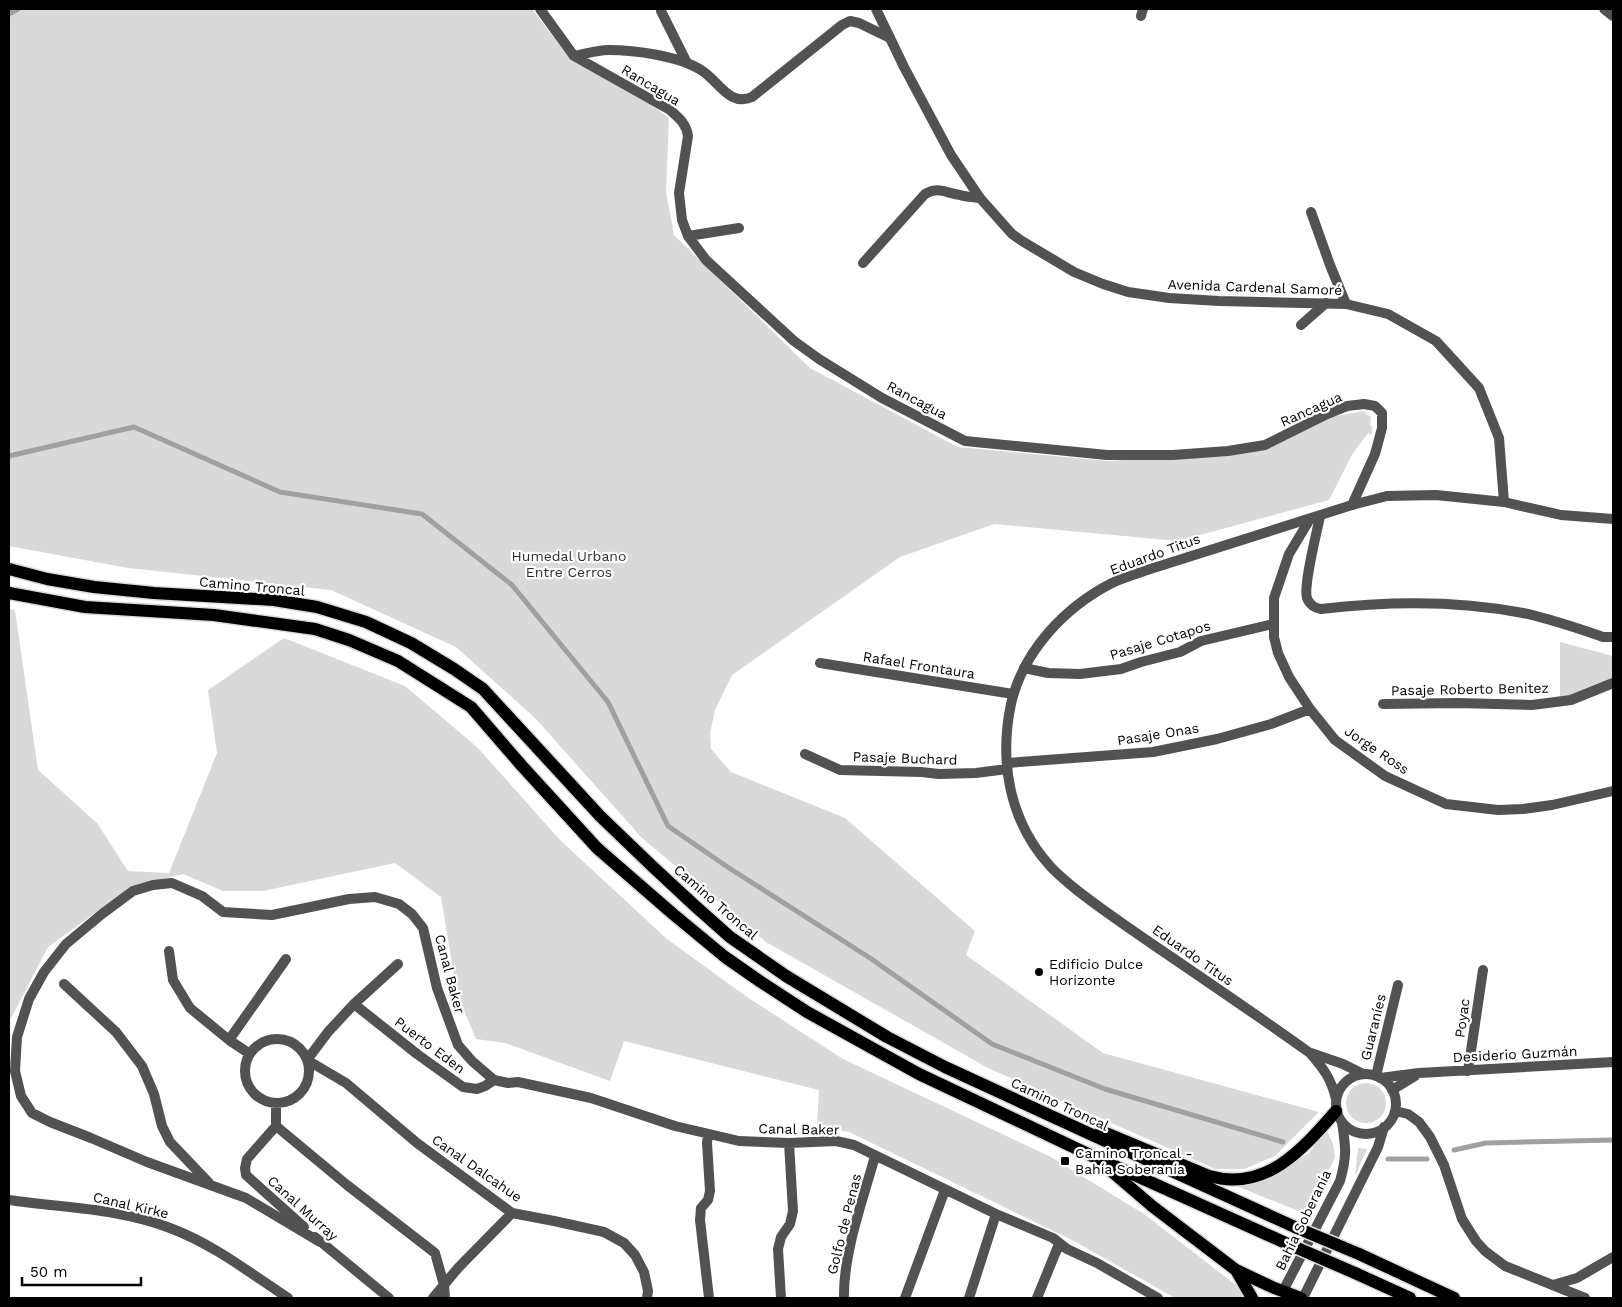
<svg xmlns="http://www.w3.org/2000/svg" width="1622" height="1307" font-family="'Work Sans',sans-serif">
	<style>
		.green { fill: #d9d9d9 }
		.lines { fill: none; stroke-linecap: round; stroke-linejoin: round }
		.stream { stroke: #a0a0a0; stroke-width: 5 }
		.primary-casing { stroke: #dbdbdb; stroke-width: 15 }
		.minor { stroke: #525252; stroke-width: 10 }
		.tertiary { stroke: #525252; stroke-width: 10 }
		.primary { stroke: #000; stroke-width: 12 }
		.primary-bridge-casing { stroke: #dbdbdb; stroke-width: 15; stroke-linecap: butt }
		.primary-bridge { stroke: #000; stroke-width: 12 }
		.poi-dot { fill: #000; stroke: #fff; stroke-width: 2 }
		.labels { text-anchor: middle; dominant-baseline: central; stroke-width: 4.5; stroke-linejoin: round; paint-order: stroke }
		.street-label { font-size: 14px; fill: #000; stroke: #fff }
		.park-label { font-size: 14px; fill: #303030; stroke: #fff }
		.poi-label { font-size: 14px; fill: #000; stroke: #fff; text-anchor: start }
	</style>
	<rect width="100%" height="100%" fill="#fff"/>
	<path class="green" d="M9 9H532L568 56 648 102 669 118 666 192 674 235 810 368 958 447 1109 461 1258 450 1331 417 1363 411 1371 417 1370 425H1371C1372 429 1373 432 1370 436L1369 432 1353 453 1329 500 1178 541 994 524 900 557 732 675 715 710 710 733 711 749 731 772 845 818 975 931 966 955 1103 1053 1319 1112 1275 1156 1244 1169H1215L988 1068 766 942 642 838 536 719 456 647 331 590 128 568 9 546Z
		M9 609 15 610 38 770 97 823 128 871 169 873 217 753 208 690 284 638 405 686 477 747 560 840 667 939 747 997 843 1059 1049 1156 1144 1214 1241 1289 1243 1298H1175L1072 1240 849 1132 817 1126 819 1090 624 1041 610 1081 505 1043 476 1039 457 994 441 897 395 863 263 891H223L183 874 131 887 48 947 9 1022Z
		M1560 642 1613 656V680L1560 702Z
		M1346 1103a20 20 0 1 1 40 0a20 20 0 1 1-40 0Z
		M1327 1131 1333 1144 1335 1158 1306 1214 1236 1186 1269 1177 1309 1153Z
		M1358 1148 1367 1149 1355 1176Z"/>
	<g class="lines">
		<path class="stream" d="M9 14 18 9
			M9 456 134 427 280 492 422 514 512 585 608 702 668 826 729 868 870 958 992 1044 1105 1089 1283 1142
			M1454 1150 1486 1143 1613 1140
			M1388 1159H1427"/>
		<defs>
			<path id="primary" d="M9 569 47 579 94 587 154 593 274 600 317 607 366 622 411 643 454 669 483 689 600 816 652 866 694 905 730 937 786 976 887 1037 945 1067 1088 1133 1297 1228
				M9 593 85 607 214 615 315 629 349 640 398 661 471 707 522 766 597 848 673 914 725 957 761 982 807 1012 919 1074 1088 1154 1288 1244
				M1101 1131 1209 1176C1266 1192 1302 1150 1336 1111
				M1110 1170 1152 1206 1236 1270 1272 1287 1301 1298
				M1359 1254 1454 1298
				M1236 1270 1252 1298
				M1355 1273 1410 1298"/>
		</defs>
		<use href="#primary" class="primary-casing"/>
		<path class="minor" d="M540 9 574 56 670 110C679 118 686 123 688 136L679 193 682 220 688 236 706 260 794 341 819 359 882 398 965 441 1107 455H1173L1228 451 1265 445 1327 414 1347 406 1364 404 1375 406 1382 413V428L1375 454 1352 505
			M1604 9 1613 16
			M661 11 687 63
			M1141 16 1143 9
			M574 56C585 54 597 50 608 50 635 50 679 56 701 70 719 81 729 107 752 97L842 25 850 21 859 23 890 38
			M1311 212 1330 265 1346 304
			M688 236 739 228
			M863 263 925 194C939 186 945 193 960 195 966 197 973 197 980 198
			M1301 325 1326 303
			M1320 516C1317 532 1303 586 1307 598 1309 604 1315 608 1321 609 1388 601 1456 600 1523 613 1550 619 1577 628 1603 637H1613
			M1310 519 1289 554 1274 598V637L1278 653 1289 677 1310 709 1335 740 1385 776 1446 804 1498 810 1523 809 1552 805 1613 791
			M820 663 1013 694
			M1024 668 1048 673 1080 674 1121 669 1141 662 1180 652 1201 641 1273 624
			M1383 704 1457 703 1532 705 1571 700 1613 683
			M805 754 840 770 921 772 939 774 976 773 1007 769
			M1007 763 1153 752 1217 739 1271 724 1310 709
			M169 951 173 980 190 1008 229 1040 250 1054
			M398 964 354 1004 328 1032 307 1060 346 1083 417 1143 512 1213 554 1221 604 1232 624 1243 635 1255 644 1272 648 1291 647 1298
			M64 984 116 1032 142 1066 154 1094 162 1126 170 1142 209 1183
			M354 1004 417 1054 463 1087 477 1089 485 1086 494 1080
			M245 1071a32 32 0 1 1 64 0a32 32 0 1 1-64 0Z
			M229 1040 286 959
			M1468 1071 1483 970
			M1376 1076 1398 985
			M1380 1078 1419 1073 1613 1062
			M1392 1090 1415 1076
			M276 1103V1126L347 1185 435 1253 444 1285 445 1298
			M276 1126 247 1159 245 1168 246 1175 304 1227
			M708 1134 707 1143 710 1191 708 1200 701 1208 700 1220 709 1298
			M9 1200C63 1208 119 1208 170 1228 213 1244 250 1273 288 1298
			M315 1237 389 1298
			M320 1242 246 1198 147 1162 91 1138 50 1122 32 1113 21 1096 15 1071 17 1037 29 999 44 972 66 944 102 914 133 891 153 885 172 883 202 896 223 912 272 915 349 899 375 897 399 904 412 914 423 928 437 988 458 1045 472 1061 494 1080 508 1083 518 1082 591 1098 675 1126 739 1141 789 1143 836 1141 854 1145 996 1214 1053 1238 1067 1249 1097 1263 1158 1298
			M1553 1285 1577 1278 1613 1257
			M433 1298 458 1268 512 1213
			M781 1298 778 1249 781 1237 790 1224 793 1211 789 1143
			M844 1298C843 1253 863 1200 875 1156
			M905 1298 945 1190
			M969 1298 996 1214
			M1037 1298 1059 1244"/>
		<path class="tertiary" d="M876 9 904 67 951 155 980 198 1012 234 1022 241 1074 272 1103 284 1128 292 1169 298 1219 301 1346 304 1388 314 1436 341 1479 388 1499 438 1504 502
			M1311 1053 1343 1064 1363 1074
			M1336 1104a30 30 0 1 1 60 0a30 30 0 1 1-60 0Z
			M1336 1099C1331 1078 1323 1068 1310 1053 1261 1018 1211 984 1161 950 1133 931 1105 912 1078 891 1068 883 1058 875 1050 866 1009 821 999 761 1011 704 1023 651 1065 607 1112 583 1122 578 1133 575 1144 571L1352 505 1387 496 1436 495 1504 502 1561 515 1613 519
			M1395 1111 1408 1114 1419 1122 1430 1137 1444 1165 1462 1219 1476 1241 1485 1251 1505 1266 1585 1298
			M1283 1291 1340 1181C1347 1156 1346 1148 1342 1123
			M1303 1298 1378 1147 1384 1127"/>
		<use href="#primary" class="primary"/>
		<defs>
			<path id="primary-bridge" d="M1297 1228 1359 1254
				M1288 1244 1355 1273"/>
		</defs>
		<use href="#primary-bridge" class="primary-bridge-casing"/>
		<use href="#primary-bridge" class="primary-bridge"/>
	</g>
	<g class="poi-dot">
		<circle cx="1039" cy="972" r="5"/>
		<rect x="1060" y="1156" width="10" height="10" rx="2.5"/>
	</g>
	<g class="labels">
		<g class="street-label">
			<text transform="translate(651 85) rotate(31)">Rancagua</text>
			<text transform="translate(1255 287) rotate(2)">Avenida Cardenal Samoré</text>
			<text transform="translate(917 400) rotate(28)">Rancagua</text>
			<text transform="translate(1311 409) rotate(-24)">Rancagua</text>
			<text transform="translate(1155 554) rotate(-20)">Eduardo Titus</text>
			<text transform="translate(252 586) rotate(5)">Camino Troncal</text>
			<text transform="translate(1160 640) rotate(-17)">Pasaje Cotapos</text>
			<text transform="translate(919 665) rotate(9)">Rafael Frontaura</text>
			<text transform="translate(1470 689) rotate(-1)">Pasaje Roberto Benitez</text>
			<text transform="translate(1158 734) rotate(-9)">Pasaje Onas</text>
			<text transform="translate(1377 750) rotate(34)">Jorge Ross</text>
			<text transform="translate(905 758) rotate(2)">Pasaje Buchard</text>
			<text transform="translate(716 902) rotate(41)">Camino Troncal</text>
			<text transform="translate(1193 955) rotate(35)">Eduardo Titus</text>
			<text transform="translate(450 974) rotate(75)">Canal Baker</text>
			<text transform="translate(1462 1018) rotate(-82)">Poyac</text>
			<text transform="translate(1373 1027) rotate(-76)">Guaraníes</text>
			<text transform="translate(430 1045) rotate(37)">Puerto Eden</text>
			<text transform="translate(1515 1054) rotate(-3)">Desiderio Guzmán</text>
			<text transform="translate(1060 1104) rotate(25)">Camino Troncal</text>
			<text transform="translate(799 1129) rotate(1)">Canal Baker</text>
			<text transform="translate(477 1168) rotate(35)">Canal Dalcahue</text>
			<text transform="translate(131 1205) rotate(13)">Canal Kirke</text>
			<text transform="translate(303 1208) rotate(42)">Canal Murray</text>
			<text transform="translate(1303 1220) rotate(-64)">Bahía Soberanía</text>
			<text transform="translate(844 1224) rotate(-76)">Golfo de Penas</text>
		</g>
		<g class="park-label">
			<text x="569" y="556">Humedal Urbano<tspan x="569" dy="16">Entre Cerros</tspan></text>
		</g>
		<g class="poi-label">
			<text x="1049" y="964">Edificio Dulce<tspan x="1049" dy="16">Horizonte</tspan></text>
			<text x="1075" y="1153">Camino Troncal -<tspan x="1075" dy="16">Bahía Soberanía</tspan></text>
		</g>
	</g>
	<rect width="1622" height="1307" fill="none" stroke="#000000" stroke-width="20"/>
	<path d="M22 1277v8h119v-8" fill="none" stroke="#000000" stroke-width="2.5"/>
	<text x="30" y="1277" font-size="15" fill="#000000" stroke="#ffffff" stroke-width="4" paint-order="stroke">50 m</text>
</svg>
